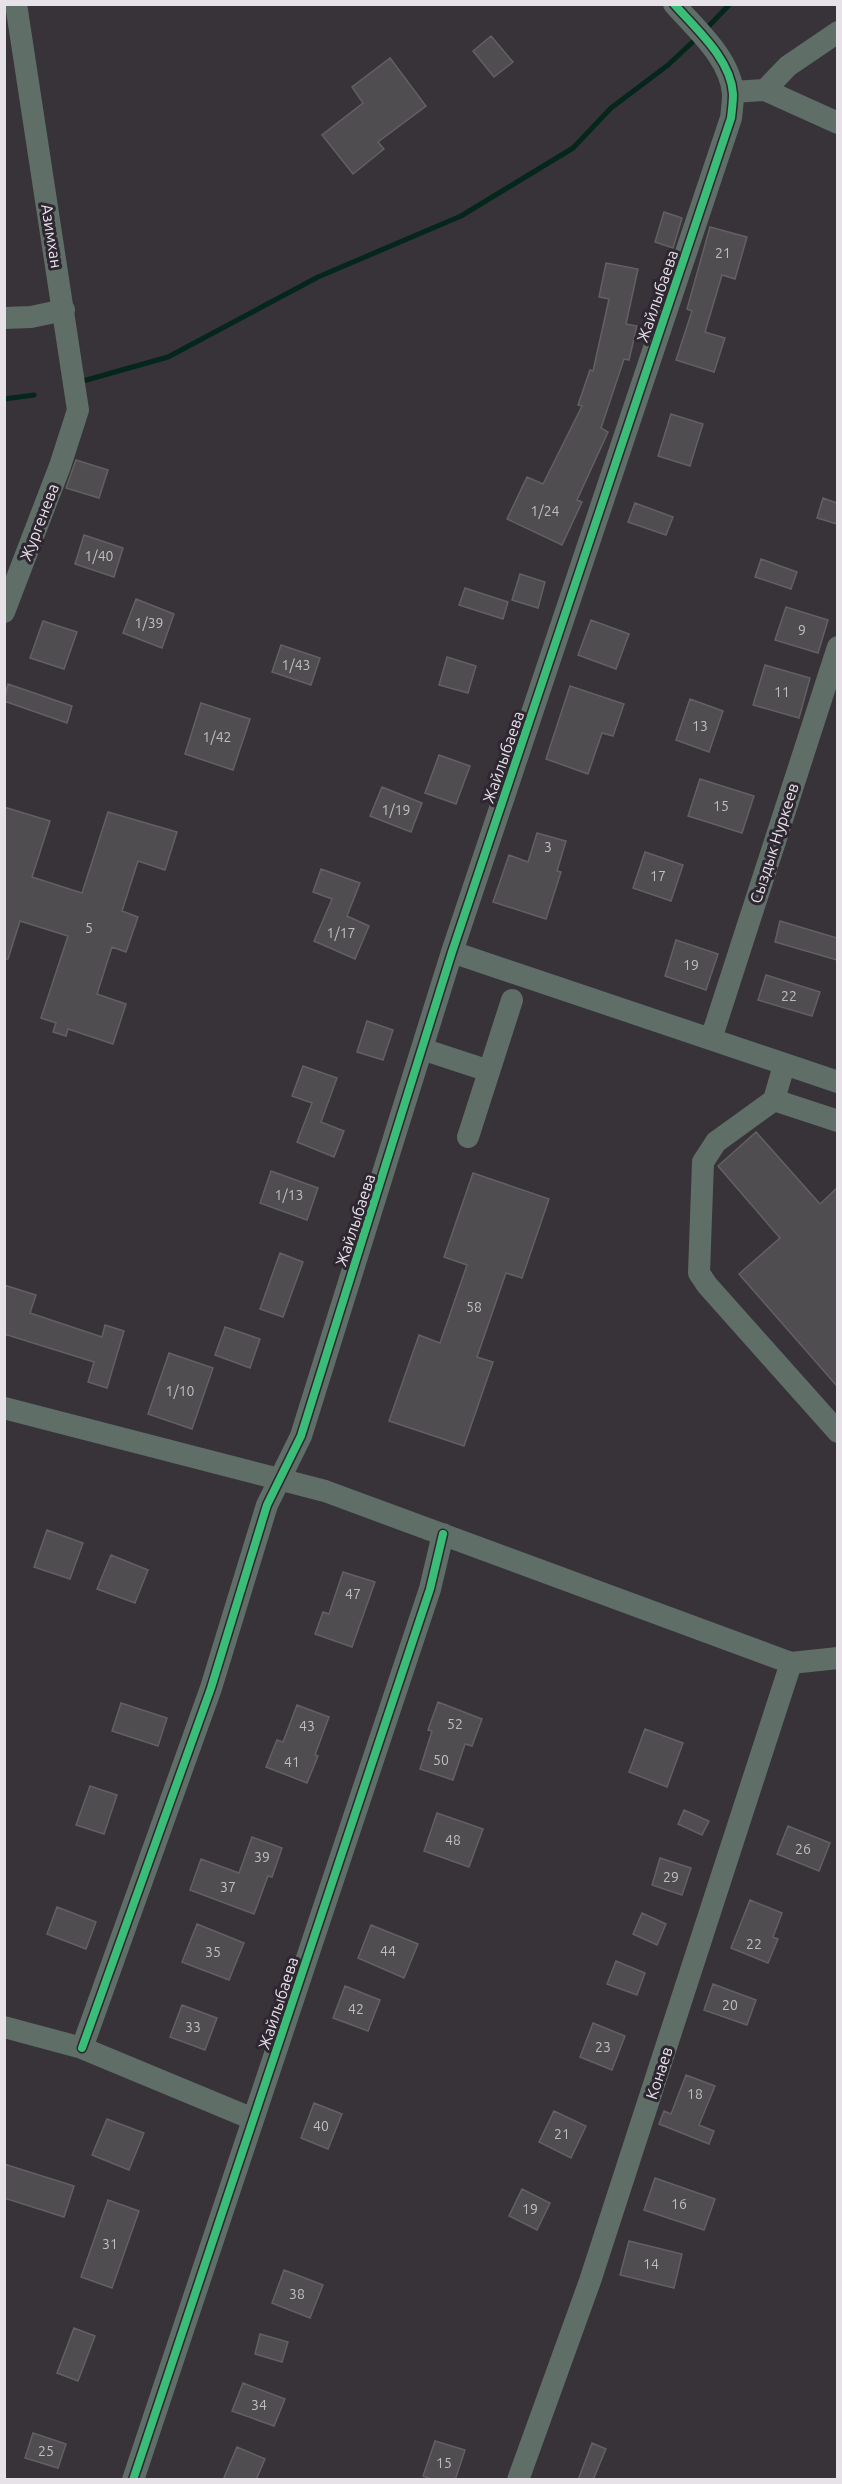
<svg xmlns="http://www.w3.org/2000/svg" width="842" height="2484" font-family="Ubuntu,sans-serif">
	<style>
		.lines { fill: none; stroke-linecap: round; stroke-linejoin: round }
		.stream { stroke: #05261b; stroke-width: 5 }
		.building { fill: #504d51; stroke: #636064; stroke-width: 1.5 }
		.minor { stroke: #606e68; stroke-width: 22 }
		.cycleway-casing { stroke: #2e2731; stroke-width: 11 }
		.cycleway { stroke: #3abd76; stroke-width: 8 }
		.labels { text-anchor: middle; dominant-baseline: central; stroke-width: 6; stroke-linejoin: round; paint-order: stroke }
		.number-label { font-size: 14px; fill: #c0bdc2 }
		.street-label { font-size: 16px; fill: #e6e2e8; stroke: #2e2731 }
	</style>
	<rect width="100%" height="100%" fill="#373339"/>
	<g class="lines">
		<path class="stream" d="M705 30 730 4
			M83 381 168 357 318 277 461 216 573 148 611 108 668 65 698 37
			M4 399 34 395"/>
	</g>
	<path class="building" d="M491 36 513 62 494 77 473 51Z
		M390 58 426 106 378 142 384 149 353 174 322 135 363 103 352 87Z
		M664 212 682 218 673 248 655 242Z
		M710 227 747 237 735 279 722 275 705 332 725 338 714 372 676 360 692 311 687 309Z
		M606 263 638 269 626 324 637 326 629 360 624 359 601 428 608 432 577 500 582 502 562 545 507 519 527 477 543 484 582 406 578 405 590 370 593 371 609 299 599 297Z
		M671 414 703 424 690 466 658 456Z
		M76 460 108 470 99 498 66 488Z
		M823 498 837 503V524L817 518Z
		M635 503 673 517 666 535 628 522Z
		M84 535 123 548 114 577 75 564Z
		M761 559 797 572 791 589 755 577Z
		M520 574 545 582 538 608 512 600Z
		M465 588 508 602 503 619 459 605Z
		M136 599 174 614 162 648 123 633Z
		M786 607 828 620 818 653 775 640Z
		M591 620 629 634 616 669 578 655Z
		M43 621 77 632 64 669 30 658Z
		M281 645 320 658 311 685 272 672Z
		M447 657 476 666 468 693 439 685Z
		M765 665 810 678 799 718 753 705Z
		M8 684 72 706 67 723 4 701Z
		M570 686 624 704 613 736 602 733 588 774 546 759Z
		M690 699 723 711 709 752 676 740Z
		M201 703 250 719 233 770 185 754Z
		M439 755 470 766 456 804 425 793Z
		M700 779 754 796 742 833 688 816Z
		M382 787 422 803 411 832 370 816Z
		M4 807 50 821 32 877 82 893 108 812 177 832 165 870 138 861 122 911 138 917 126 952 112 947 97 994 126 1004 113 1044 68 1029 66 1036 53 1032 56 1023 41 1018 68 936 20 921 8 959H4Z
		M537 833 566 841 557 871 561 872 546 919 493 902 509 855 528 862Z
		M645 852 683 865 671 901 633 888Z
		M321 869 360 883 347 916 369 926 355 959 314 941 332 899 313 892Z
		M780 921 837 938V960L775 942Z
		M676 940 718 954 706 990 665 976Z
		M766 975 820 992 812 1016 758 1000Z
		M367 1021 393 1030 383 1060 357 1052Z
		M303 1066 337 1078 321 1122 344 1131 334 1157 297 1142 312 1103 292 1096Z
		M756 1132 820 1204 837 1188V1386L739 1274 780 1238 718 1166Z
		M271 1171 318 1188 307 1220 260 1203Z
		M473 1173 549 1199 522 1278 506 1273 477 1357 493 1362 464 1446 389 1421 419 1335 440 1343 467 1265 444 1257Z
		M280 1253 303 1262 283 1317 260 1309Z
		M4 1285 36 1295 30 1313 102 1337 105 1325 124 1331 107 1388 88 1382 94 1362 4 1334Z
		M225 1327 260 1339 250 1368 215 1355Z
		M169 1353 213 1368 192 1429 148 1414Z
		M47 1530 83 1543 70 1579 34 1567Z
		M111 1555 148 1570 135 1603 97 1589Z
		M343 1572 375 1582 352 1647 315 1634 323 1612 329 1614Z
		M438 1702 482 1719 472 1746 465 1744 453 1780 420 1769 432 1731 428 1730Z
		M121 1703 167 1718 158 1746 112 1731Z
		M297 1705 329 1717 315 1755 318 1756 307 1783 266 1767 277 1740 283 1742Z
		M645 1729 683 1743 667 1787 629 1772Z
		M90 1786 117 1795 104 1834 76 1825Z
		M684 1810 709 1821 702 1835 678 1824Z
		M437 1813 483 1829 469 1867 424 1851Z
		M788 1826 830 1843 819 1871 777 1854Z
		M252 1837 282 1848 272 1877 268 1876 254 1914 190 1890 201 1859 239 1873Z
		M660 1858 691 1868 682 1895 652 1885Z
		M750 1900 782 1913 773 1937 778 1939 768 1963 731 1948Z
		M57 1907 96 1922 86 1949 47 1934Z
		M642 1913 666 1924 657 1945 633 1934Z
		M197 1924 244 1943 229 1980 182 1962Z
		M371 1925 418 1944 404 1978 358 1958Z
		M616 1961 645 1973 637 1995 607 1984Z
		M713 1984 756 2000 747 2025 704 2010Z
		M345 1986 380 2000 368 2031 333 2018Z
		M182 2005 217 2018 205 2050 170 2037Z
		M593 2023 625 2036 612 2070 580 2057Z
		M686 2075 715 2086 699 2125 714 2131 709 2144 659 2124 664 2111 671 2114Z
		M314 2103 342 2114 328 2149 301 2138Z
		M554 2111 586 2126 571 2158 539 2142Z
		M107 2119 144 2133 129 2170 92 2155Z
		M4 2164 74 2186 64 2217 4 2198Z
		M655 2178 715 2199 704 2230 644 2210Z
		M522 2189 550 2203 537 2230 509 2216Z
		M108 2200 139 2211 112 2288 81 2277Z
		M629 2241 682 2254 674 2288 620 2275Z
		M284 2270 323 2285 310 2318 272 2303Z
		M74 2328 95 2336 78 2381 57 2373Z
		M260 2334 288 2342 282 2362 255 2354Z
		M243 2383 285 2399 274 2426 232 2411Z
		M33 2433 66 2444 58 2468 25 2458Z
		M435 2441 465 2450 455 2480H434L423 2476Z
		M592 2443 606 2449 593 2480H578Z
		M237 2447 265 2459 256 2480H223Z"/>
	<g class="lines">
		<path class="minor" d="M765 90 788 66 838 32
			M733 92 765 90 838 123
			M4 318 31 317 64 310
			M4 612 60 466 78 410 16 4
			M452 952 838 1082
			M711 1039 838 647
			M422 1049 489 1071
			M784 1065 774 1100 716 1142 703 1162 699 1273 707 1285 838 1432
			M774 1100 838 1121
			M468 1137 512 1000
			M4 1408 325 1491 791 1663 838 1658
			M4 2027 82 2048 253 2119
			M82 2048 211 1688 267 1505 301 1436 452 952 731 118C732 110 733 102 733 94 731 59 696 29 674 4
			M133 2480 430 1589 443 1534
			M518 2480 590 2281 791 1663"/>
		<defs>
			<path id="cycleway" d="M82 2048 211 1688 267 1505 301 1436 452 952 731 118C732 110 733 102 733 94 731 59 696 29 674 4
				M133 2480 430 1589 443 1534"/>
		</defs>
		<use href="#cycleway" class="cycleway-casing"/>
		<use href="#cycleway" class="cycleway"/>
	</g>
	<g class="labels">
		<g class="number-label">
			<text x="723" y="253">21</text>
			<text x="545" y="511">1/24</text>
			<text x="99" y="556">1/40</text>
			<text x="149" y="623">1/39</text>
			<text x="802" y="630">9</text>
			<text x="296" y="665">1/43</text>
			<text x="782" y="692">11</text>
			<text x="700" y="726">13</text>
			<text x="217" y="737">1/42</text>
			<text x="721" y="806">15</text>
			<text x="396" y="810">1/19</text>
			<text x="548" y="847">3</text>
			<text x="658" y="876">17</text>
			<text x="89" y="928">5</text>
			<text x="341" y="933">1/17</text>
			<text x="691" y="965">19</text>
			<text x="789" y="996">22</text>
			<text x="289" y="1195">1/13</text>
			<text x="474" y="1307">58</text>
			<text x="180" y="1391">1/10</text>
			<text x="353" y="1594">47</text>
			<text x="455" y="1724">52</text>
			<text x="307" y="1726">43</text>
			<text x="441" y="1760">50</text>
			<text x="292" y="1762">41</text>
			<text x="453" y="1840">48</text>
			<text x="803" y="1849">26</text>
			<text x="262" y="1857">39</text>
			<text x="671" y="1877">29</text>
			<text x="228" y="1887">37</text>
			<text x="754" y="1944">22</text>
			<text x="388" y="1951">44</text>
			<text x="213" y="1952">35</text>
			<text x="730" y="2005">20</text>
			<text x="356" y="2009">42</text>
			<text x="193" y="2027">33</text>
			<text x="603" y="2047">23</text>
			<text x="695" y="2094">18</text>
			<text x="321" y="2126">40</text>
			<text x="562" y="2134">21</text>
			<text x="679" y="2204">16</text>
			<text x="530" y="2209">19</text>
			<text x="110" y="2244">31</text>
			<text x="651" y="2264">14</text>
			<text x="297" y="2294">38</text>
			<text x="259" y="2405">34</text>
			<text x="46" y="2451">25</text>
			<text x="444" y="2463">15</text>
		</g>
		<g class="street-label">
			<text transform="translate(52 236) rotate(81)">Азимхан</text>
			<text transform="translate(657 296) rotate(-71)">Жайлыбаева</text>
			<text transform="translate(39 522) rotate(-69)">Жургенева</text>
			<text transform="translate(503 757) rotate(-71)">Жайлыбаева</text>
			<text transform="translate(774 843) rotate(-72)">Сыздык Нуркеев</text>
			<text transform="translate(355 1220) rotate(-72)">Жайлыбаева</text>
			<text transform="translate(278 2003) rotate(-72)">Жайлыбаева</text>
			<text transform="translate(659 2073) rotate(-72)">Конаев</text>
		</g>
	</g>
	<rect width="842" height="2484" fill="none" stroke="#e6e2e8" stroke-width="12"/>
</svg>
